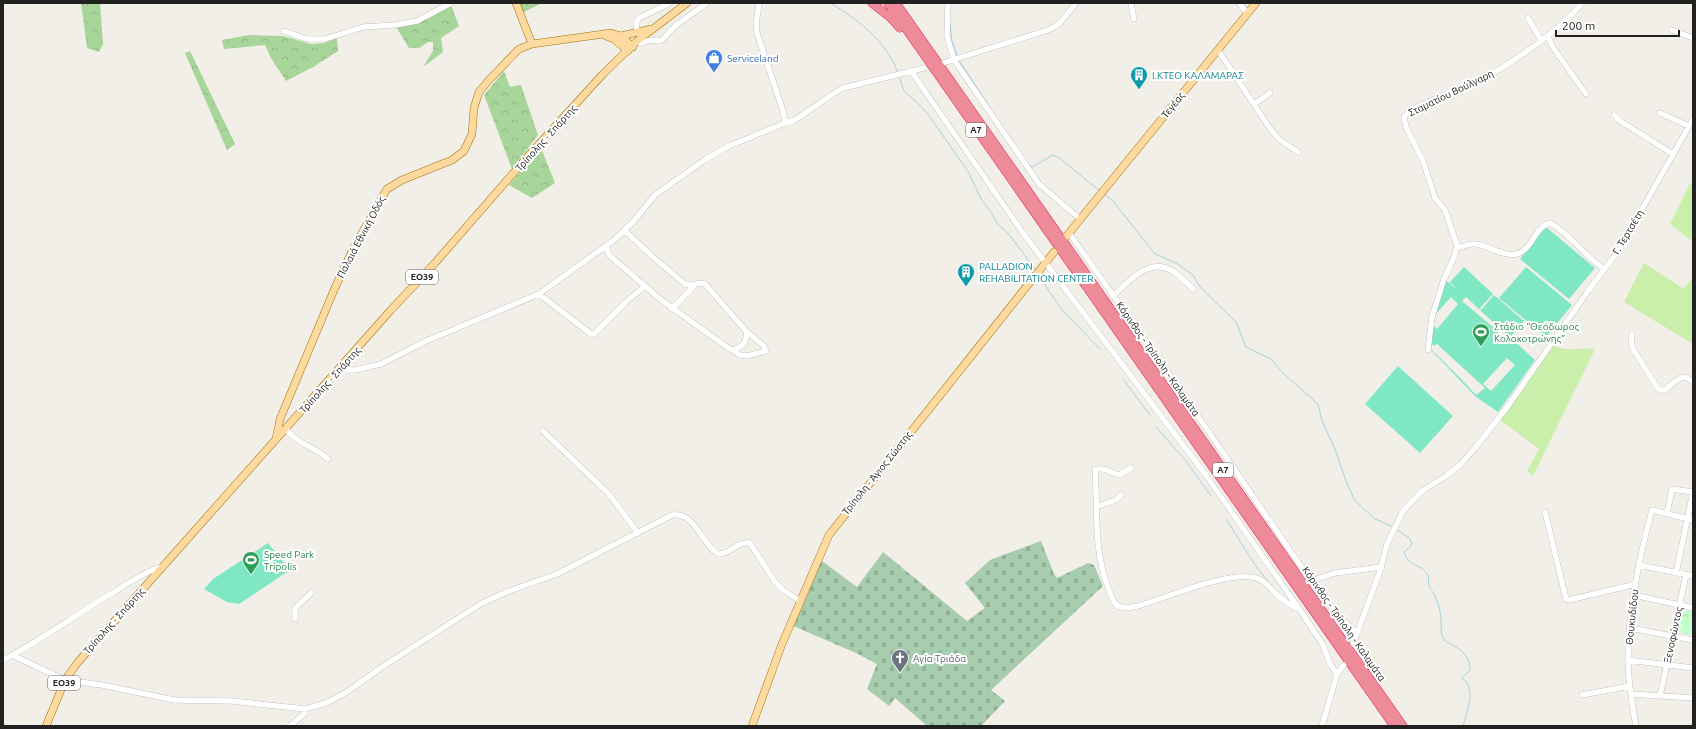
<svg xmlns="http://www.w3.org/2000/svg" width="1696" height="729" font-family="Ubuntu,sans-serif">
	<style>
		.grass { fill: #c9efab }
		.forest { fill: url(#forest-crowns) }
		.cemetery { fill: url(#cemetery-stones) }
		.park { fill: url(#park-crowns) }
		.pitch { fill: #80e7c4; fill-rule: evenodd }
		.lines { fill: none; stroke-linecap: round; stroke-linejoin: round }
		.stream { stroke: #a5d2e3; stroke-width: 1 }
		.minor-casing { stroke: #a8a8a8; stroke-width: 6 }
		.major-casing { stroke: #9f7200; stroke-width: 8 }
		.highway-casing { stroke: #ea1b58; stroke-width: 9 }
		.minor { stroke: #fff; stroke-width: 5.5 }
		.major { stroke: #ffdaa0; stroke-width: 7 }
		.highway { stroke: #ee8b98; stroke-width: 8 }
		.labels { text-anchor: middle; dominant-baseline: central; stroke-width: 4; stroke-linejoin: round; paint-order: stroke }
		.shield { fill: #fff; stroke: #646464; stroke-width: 1 }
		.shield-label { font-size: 9px; font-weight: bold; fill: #212121 }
		.shop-label { font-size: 10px; fill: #366cbe; stroke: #fff; text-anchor: start }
		.culture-label { font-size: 10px; fill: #0d838f; stroke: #fff; text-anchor: start }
		.street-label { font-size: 10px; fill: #212121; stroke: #fff }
		.leisure-label { font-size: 10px; fill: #27864d; stroke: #fff; text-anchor: start }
		.worship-label { font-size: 10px; fill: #5b616d; stroke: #fff; text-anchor: start }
	</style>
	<defs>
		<pattern id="forest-crowns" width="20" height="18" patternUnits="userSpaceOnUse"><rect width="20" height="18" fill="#a8d599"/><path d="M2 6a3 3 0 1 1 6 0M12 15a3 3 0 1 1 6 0" fill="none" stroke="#90b784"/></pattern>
		<pattern id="cemetery-stones" width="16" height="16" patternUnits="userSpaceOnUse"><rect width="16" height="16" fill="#a7cdae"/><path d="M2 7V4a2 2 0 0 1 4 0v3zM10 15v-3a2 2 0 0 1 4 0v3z" fill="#8fb095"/></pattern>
		<pattern id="park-crowns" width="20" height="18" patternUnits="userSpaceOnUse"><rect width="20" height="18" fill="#c3fecb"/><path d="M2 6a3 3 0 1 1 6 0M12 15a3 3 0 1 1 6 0" fill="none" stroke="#a7d9ae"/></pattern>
	</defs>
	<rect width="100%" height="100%" fill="#f2efe8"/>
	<path class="grass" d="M1690 183 1693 184V242L1670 224Z
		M1644 263 1684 289 1693 276V344L1624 302Z
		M1554 345C1567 353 1581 347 1595 349L1533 476 1527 471 1539 449 1500 420Z"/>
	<path class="forest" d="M81 3H100L103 44 99 52 87 48Z
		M518 3H542L522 13Z
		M451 5 459 26 441 38 443 52 423 67 433 51V42H428L419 48H409L396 27Z
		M249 35 283 36 311 44 324 43 337 38 338 51 313 67 286 81 271 58 265 45 224 49 222 40Z
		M190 51 235 144 227 150 185 53Z
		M504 71 510 87 521 85 538 135 512 169 484 95Z
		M541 148 555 183 532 198 509 185Z"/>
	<path class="cemetery" d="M1041 541 1054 574 1057 578 1088 563 1094 565 1103 586 991 690 1005 701 981 726H927L895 698 889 706 867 689 877 664 856 653 791 625 818 558 857 587 883 552 967 621 985 608 965 583 990 560Z"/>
	<path class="park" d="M1682 608 1693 610 1692 635 1677 632Z"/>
	<path class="pitch" d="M1546 227 1595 268 1569 299 1520 259Z
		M1464 267 1493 294 1479 309 1481 310 1494 295 1524 321 1510 337 1535 360 1498 412 1476 397 1430 349 1434 315 1446 282 1447 281 1459 291 1450 282ZM1451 297 1458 304 1437 329 1434 326 1435 315ZM1466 297 1496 325 1494 328 1462 301ZM1497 326 1514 340 1511 344 1494 329ZM1432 344 1434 346 1437 344 1485 388 1476 395 1462 380 1431 349ZM1507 358 1515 365 1491 391 1483 384Z
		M1526 267 1572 305 1546 337 1499 298Z
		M1398 366 1453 416 1420 453 1365 404Z
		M268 543 290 570 239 604 227 602 204 589 213 579Z"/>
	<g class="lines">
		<path class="stream" d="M830 3C858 19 887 42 898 73
			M950 24 952 41 957 55
			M959 60 989 106
			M899 76 904 91 919 104 930 117 969 173 981 199 991 212 998 225 1007 232 1036 270
			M1029 165 1032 167 1053 155 1058 157 1100 191
			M1104 194 1113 201 1155 254 1176 263 1193 275 1200 287 1236 322 1246 347 1271 359 1283 373 1318 404 1322 421 1335 449 1346 481 1355 501 1375 519 1394 527
			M1039 276 1062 310 1100 349
			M1123 379 1150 415
			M1156 427 1186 461 1211 496
			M1226 519 1255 565 1268 581
			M1396 529 1409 538 1412 543 1411 546 1404 552C1407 566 1422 564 1428 575 1429 578 1428 582 1429 585 1430 589 1433 592 1435 596 1438 602 1440 610 1441 617 1442 626 1439 633 1445 641 1458 648 1470 653 1470 670L1462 678C1477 688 1467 712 1463 726"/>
		<defs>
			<path id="minor" d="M759 3 756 24 757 33 783 111 785 123
				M948 3 947 36 954 60 1039 184 1080 219
				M1131 3 1134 19
				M1239 3 1248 14
				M1528 18 1541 40
				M1672 30 1693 38
				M284 31 307 39H325L363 27 395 25 417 21 451 3
				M637 32 636 23 639 18 670 3
				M1548 36 1552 46 1586 94
				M640 43 647 41 662 40 675 26 707 3
				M1218 50 1271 130 1280 140 1298 152
				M943 63 1048 30 1059 24 1076 3
				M911 71 1023 233 1208 478 1300 610 1323 645 1330 664 1337 674
				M1254 104 1270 93
				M1660 113 1689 126
				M1614 115 1620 121 1673 154
				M1069 233 1167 371 1311 581 1340 618 1357 633
				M606 246 609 255 660 299 724 345 740 355 747 356 766 351 764 346 746 331 705 284C698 281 692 288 685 284L653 257 625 231
				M1457 248C1463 247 1469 243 1475 244 1489 245 1502 257 1517 254 1532 250 1535 226 1550 223 1568 232 1586 257 1604 269
				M539 294 591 334H594L627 301 645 286
				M1113 296C1131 279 1152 254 1177 274 1183 279 1188 284 1193 289
				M672 309 694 286
				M1632 334 1631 341 1633 349 1659 390H1665C1675 383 1681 371 1693 382
				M732 350C742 348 748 341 746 331
				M1428 350 1432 317 1444 279 1455 255 1457 245 1445 210 1435 198 1423 161 1406 127 1404 117C1412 105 1460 90 1475 83 1508 66 1559 32 1582 3
				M339 370H355L381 364 426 341 539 294 614 240 633 222 655 195 706 159 729 146 785 123 795 120 833 94 843 88 924 68
				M286 429C297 444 315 447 328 459
				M543 431 609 494 638 533
				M1131 468 1119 475 1103 469H1095C1098 509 1093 549 1108 587 1110 594 1113 601 1117 606L1126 608 1138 606C1166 598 1233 568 1259 579 1266 582 1270 588 1275 593 1282 600 1290 605 1298 609
				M1096 507 1116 500 1121 495
				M1545 512 1566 599 1569 600 1636 584
				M1667 513 1672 489 1693 492
				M1639 565 1693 576
				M1676 573 1693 492
				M1311 581 1335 573 1382 567
				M1634 595 1693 608
				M295 619V608L311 593
				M1630 628 1693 640
				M1353 644 1379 574 1387 544 1403 511 1422 491 1446 476 1460 465 1475 448 1508 406 1588 291 1619 250 1693 119
				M12 655 65 680 102 685 174 700 232 701 305 709 326 703 347 692 382 667 482 603 509 591 557 574 672 515C696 512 701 544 718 554 730 555 737 541 750 543L775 582 783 590 800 601
				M3 660C42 640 76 614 114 592 130 582 145 572 163 566
				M1628 660 1693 668
				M1631 694 1693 698
				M1582 695 1630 686
				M1660 696 1686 575
				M290 726 304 714 305 709
				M1322 726 1337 674 1344 665
				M1636 726C1632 704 1628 681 1628 659 1628 609 1639 558 1652 510L1693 520"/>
			<path id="major" d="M516 3 532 44
				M606 36 614 39 628 51
				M621 36 651 29
				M1065 238 1256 3
				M276 439 280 419 334 290 353 249 387 189 402 180 452 160 464 151 472 134 474 108 479 92 489 80 519 49 532 44 611 33 621 36 633 47
				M46 726 65 680 78 662 390 311 435 263 530 154 603 74 637 41 687 3
				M752 726 782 644 829 535 1054 252"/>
			<path id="highway" d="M872 3 891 18 900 28
				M888 3 1394 726
				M896 3 1403 726"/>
		</defs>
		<use href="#minor" class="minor-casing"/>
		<use href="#major" class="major-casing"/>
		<use href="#highway" class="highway-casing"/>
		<use href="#minor" class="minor"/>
		<use href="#major" class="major"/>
		<use href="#highway" class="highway"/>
	</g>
	<defs>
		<symbol id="shop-pin" viewBox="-11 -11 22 30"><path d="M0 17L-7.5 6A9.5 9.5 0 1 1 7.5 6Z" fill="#3f7fe0" stroke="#fff"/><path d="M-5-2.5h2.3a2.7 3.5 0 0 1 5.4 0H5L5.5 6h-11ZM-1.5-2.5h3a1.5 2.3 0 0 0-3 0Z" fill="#fff"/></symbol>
		<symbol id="building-pin" viewBox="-11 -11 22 30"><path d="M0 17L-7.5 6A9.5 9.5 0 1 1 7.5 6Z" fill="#0f9aa8" stroke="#fff"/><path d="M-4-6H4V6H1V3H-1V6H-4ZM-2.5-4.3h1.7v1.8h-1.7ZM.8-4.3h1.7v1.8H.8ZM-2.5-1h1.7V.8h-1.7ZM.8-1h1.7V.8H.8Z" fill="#fff"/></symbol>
		<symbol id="stadium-pin" viewBox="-11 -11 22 30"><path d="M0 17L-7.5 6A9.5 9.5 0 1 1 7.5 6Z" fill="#2e9e5b" stroke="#fff"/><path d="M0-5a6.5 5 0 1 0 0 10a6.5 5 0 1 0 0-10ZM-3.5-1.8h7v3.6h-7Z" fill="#fff"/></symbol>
		<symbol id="church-pin" viewBox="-11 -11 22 30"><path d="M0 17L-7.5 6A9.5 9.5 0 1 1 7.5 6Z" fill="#6b7280" stroke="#fff"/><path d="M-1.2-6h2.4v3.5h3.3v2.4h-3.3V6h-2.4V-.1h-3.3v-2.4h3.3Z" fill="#fff"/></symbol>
	</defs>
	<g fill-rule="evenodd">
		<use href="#shop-pin" x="704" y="48" width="20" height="27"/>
		<use href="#building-pin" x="1129" y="65" width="20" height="27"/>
		<use href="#building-pin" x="956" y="262" width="20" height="27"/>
		<use href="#stadium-pin" x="1471" y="322" width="20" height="27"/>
		<use href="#stadium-pin" x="241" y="550" width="20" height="27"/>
		<use href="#church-pin" x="890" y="648" width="20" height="27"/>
	</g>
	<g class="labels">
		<g class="shield">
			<rect x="966" y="123" width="20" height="14" rx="3"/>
			<rect x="406" y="270" width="32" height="14" rx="3"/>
			<rect x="1213" y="463" width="20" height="14" rx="3"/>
			<rect x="48" y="676" width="32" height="14" rx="3"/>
		</g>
		<g class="shield-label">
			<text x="976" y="130">Α7</text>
			<text x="422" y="277">ΕΟ39</text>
			<text x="1223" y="470">Α7</text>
			<text x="64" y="683">ΕΟ39</text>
		</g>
		<g class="shop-label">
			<text x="727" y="58">Serviceland</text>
		</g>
		<g class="culture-label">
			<text x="1152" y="75">Ι.ΚΤΕΟ ΚΑΛΑΜΑΡΑΣ</text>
			<text x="979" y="266">PALLADION<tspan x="979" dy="12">REHABILITATION CENTER</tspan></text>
		</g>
		<g class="street-label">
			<text transform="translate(1451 93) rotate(-26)">Σταματίου Βούλγαρη</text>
			<text transform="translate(1173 105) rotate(-51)">Τεγέας</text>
			<text transform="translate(546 138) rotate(-48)">Τρίπολης - Σπάρτης</text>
			<text transform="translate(1628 232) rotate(-59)">Γ. Τερτσέτη</text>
			<text transform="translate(361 237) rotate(-62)">Παλαιά Εθνική Οδός</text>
			<text transform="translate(1158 359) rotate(55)">Κόρινθος - Τρίπολη - Καλαμάτα</text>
			<text transform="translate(330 380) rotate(-48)">Τρίπολης - Σπάρτης</text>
			<text transform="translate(877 473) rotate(-51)">Τρίπολη - Άγιος Σώστης</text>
			<text transform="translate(1632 617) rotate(-84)">Θουκυδίδου</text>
			<text transform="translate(114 621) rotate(-48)">Τρίπολης - Σπάρτης</text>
			<text transform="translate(1344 624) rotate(55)">Κόρινθος - Τρίπολη - Καλαμάτα</text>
			<text transform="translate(1673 635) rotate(-78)">Ξενοφώντος</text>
		</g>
		<g class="leisure-label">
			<text x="1494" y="326">Στάδιο “Θεόδωρος<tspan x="1494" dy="12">Κολοκοτρώνης”</tspan></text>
			<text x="264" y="554">Speed Park<tspan x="264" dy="12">Tripolis</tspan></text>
		</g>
		<g class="worship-label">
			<text x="913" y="658">Αγία Τριάδα</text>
		</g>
	</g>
	<rect width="1696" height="729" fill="none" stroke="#212121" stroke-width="8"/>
	<path d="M1556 30v6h123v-6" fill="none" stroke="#212121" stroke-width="2"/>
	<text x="1562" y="30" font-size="12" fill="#212121" stroke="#ffffff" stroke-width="3" paint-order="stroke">200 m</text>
</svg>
